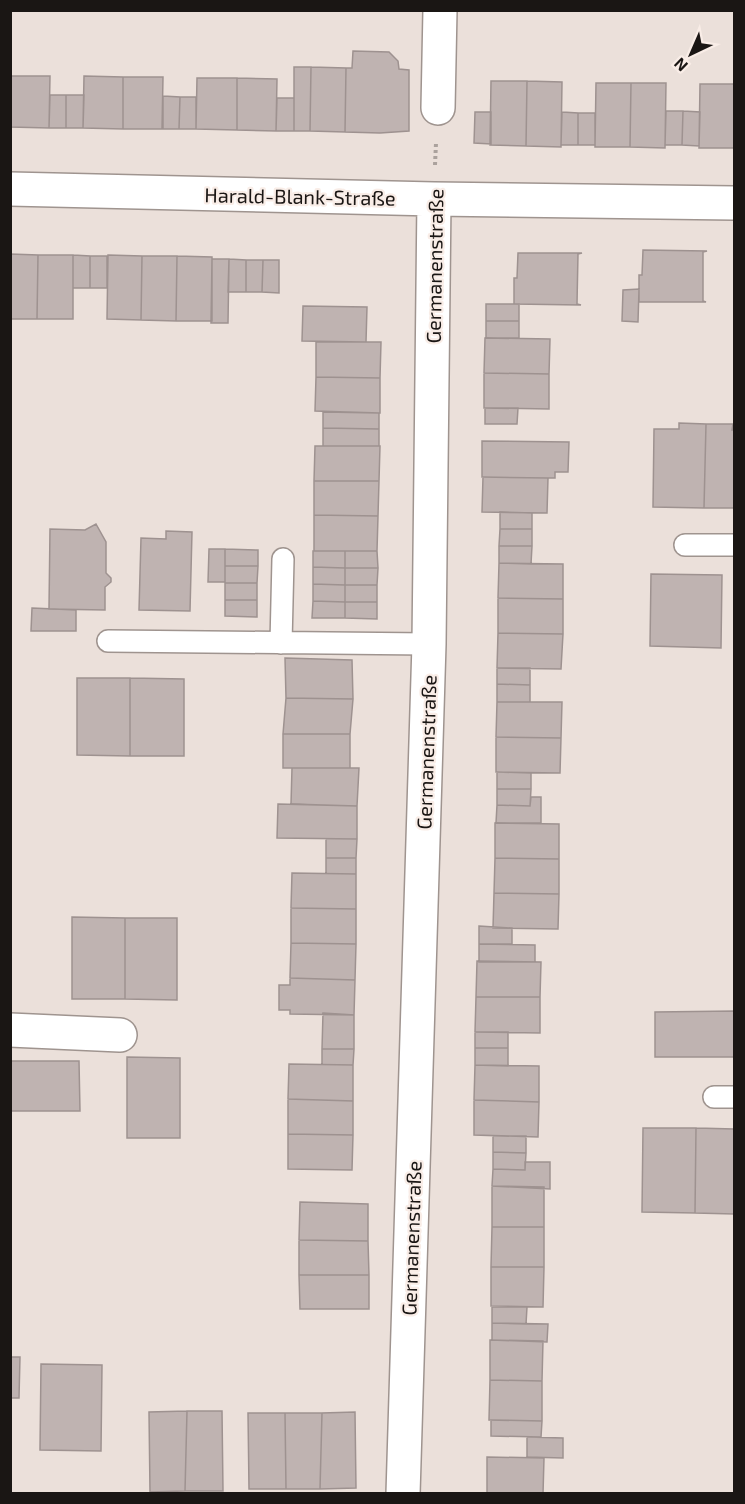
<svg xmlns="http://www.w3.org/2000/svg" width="745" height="1504" font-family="'Exo 2',sans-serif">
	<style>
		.building { fill: #bfb3b1; stroke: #9e9290; stroke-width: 1.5 }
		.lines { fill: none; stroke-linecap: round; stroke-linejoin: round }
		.lane-casing { stroke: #9f948f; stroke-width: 24 }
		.street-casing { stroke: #9f948f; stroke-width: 36 }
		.path { stroke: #aba29d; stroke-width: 4; stroke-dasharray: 3 3; stroke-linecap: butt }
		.lane { stroke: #fff; stroke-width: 21 }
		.street { stroke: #fff; stroke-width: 33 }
		.labels { text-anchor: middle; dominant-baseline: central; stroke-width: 4.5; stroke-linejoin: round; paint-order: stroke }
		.street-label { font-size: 20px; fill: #1a1614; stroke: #f9ede7 }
	</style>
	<rect width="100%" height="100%" fill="#ebe0da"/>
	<path class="building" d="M353 51 389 52 398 61 399 69 409 70V131L380 133 345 132 346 68H352Z
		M294 67H311L310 131H294Z
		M311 67 346 68 345 132 310 131Z
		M10 76H50L49 128 10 127Z
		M84 76 123 77V129L83 128Z
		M123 77H163L162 129H123Z
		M197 78H237V130L196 129Z
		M237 78 277 79 276 131 237 130Z
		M491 81H527L526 146 490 145Z
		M527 81 562 82 561 147 526 146Z
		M596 83H631L630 147H595Z
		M631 83H666L665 148 630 147Z
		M700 84H734V148H699Z
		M50 95H66V128H49Z
		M66 95H84L83 128H66Z
		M163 96 180 97 179 129H163Z
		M180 97H196V129H179Z
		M277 98H294V131H276Z
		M666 111H683L682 145H665Z
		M683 111 700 112 699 146 682 145Z
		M475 112H491V144L474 143Z
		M562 112 578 113V145H561Z
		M578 113H595V145H578Z
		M643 250 707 251 703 252V301L706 302H639V275H642Z
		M518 253H582L578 254 577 304 581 305 514 304V278H517Z
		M10 254 38 255 37 319H10Z
		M38 255H73V319H37Z
		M73 255 90 256V288H73Z
		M108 255 142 256 141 320 107 319Z
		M90 256H107V288H90Z
		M142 256H177L176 321 141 320Z
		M177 256 212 257V321H176Z
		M212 259H229L228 323H211Z
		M229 259 246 260V292H228Z
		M246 260H263L262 292H246Z
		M263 260H279V293L262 292Z
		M639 289 638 322 622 321 623 290Z
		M486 304H519V321H486Z
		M303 306 367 307 366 342 302 341Z
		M486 321H519V338H486Z
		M485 338 550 339 549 374 484 373Z
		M316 342H381L380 378 316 377Z
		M484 373 549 374V409L484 408Z
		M316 377 380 378V413L315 411Z
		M485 408H518L517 424H485Z
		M323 412 379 413V429L323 428Z
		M679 423 706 424 704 508 653 507 654 429H679Z
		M706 424H733L732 430H734V508H704Z
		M323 428 379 429V446H323Z
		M482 441 569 442 568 472H555V478H548L482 477Z
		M315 446H380L379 481H314Z
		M483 477 548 478 547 513 482 512Z
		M314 481H379L378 516 314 515Z
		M500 512 532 513V529H500Z
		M314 515 378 516 377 551H314Z
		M96 524 106 542V573L111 578V582L105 587V610L49 609 50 529 85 530Z
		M500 529H532V546H499Z
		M166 531 192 532 190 611 139 610 141 538 166 539Z
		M499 546H532L531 564 499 563Z
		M209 549H225V582H208Z
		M225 549 258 550V566H225Z
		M313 551H345V568L313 567Z
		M345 551H377L378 568H345Z
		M499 563 563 564V599L498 598Z
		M225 566H258L257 583H225Z
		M313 567 345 568V585L313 584Z
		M345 568H378L377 585H345Z
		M651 574 722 575 721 648 650 646Z
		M225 583H257V600H225Z
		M313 584 345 585V602L313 601Z
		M345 585H377V602H345Z
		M498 598 563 599V634L498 633Z
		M225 600H257V617L225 616Z
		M313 601 345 602V618H312Z
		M345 602H377V619L345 618Z
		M32 608 76 610V631H31Z
		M498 633 563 634 561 669 497 668Z
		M285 658 352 660 353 699 286 698Z
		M497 668H530V685L497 684Z
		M77 678H130V756L77 755Z
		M130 678 184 679V756H130Z
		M497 684 530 685V702H497Z
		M286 698 353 699 350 734H283Z
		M497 702H562L561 738 496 737Z
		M283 734H350V768H283Z
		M496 737 561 738 560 773 496 772Z
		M292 768H359L357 806 291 804Z
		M497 772 531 773V789H497Z
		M497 789H531L530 806 497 805Z
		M531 797H541V823H496L497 805 530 806Z
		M278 804 357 806V839L277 838Z
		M495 823 559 824V859L495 858Z
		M326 839H357L356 858H326Z
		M326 858H356V874H326Z
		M495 858 559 859V894L494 893Z
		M292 873 356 874V909L291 908Z
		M494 893 559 894 558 929 493 928Z
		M291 908 356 909V944L291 943Z
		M72 917 125 918V999H72Z
		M125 918H177V1000L125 999Z
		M479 926 512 928V944H479Z
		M291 943 356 944 355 980 290 978Z
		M479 944 535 945V962H479Z
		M477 961 541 962 540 997H476Z
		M290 978 355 980 354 1015 290 1014V1010H279V985H290Z
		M476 997H540V1033L475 1032Z
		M734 1011V1057H655V1012Z
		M323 1013 354 1015V1049H322Z
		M475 1032H508V1048H475Z
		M475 1048H508V1066L475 1065Z
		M322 1049H354L353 1065H322Z
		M127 1057 180 1058V1138H127Z
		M10 1061H79L80 1111H10Z
		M289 1064 353 1065V1101L288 1099Z
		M475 1065 539 1066V1102L474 1100Z
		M288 1099 353 1101V1135L288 1134Z
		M474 1100 539 1102 538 1137 474 1135Z
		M643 1128H696L695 1213 642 1212Z
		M696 1128 734 1129V1214L695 1213Z
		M288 1134 353 1135 352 1170 288 1169Z
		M493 1136H526V1153L493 1152Z
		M493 1152 526 1153 525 1170 493 1169Z
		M525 1162H550V1189L492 1186 493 1169 525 1170Z
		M492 1186 544 1187V1227H492Z
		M300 1202 368 1204V1241L299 1240Z
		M492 1227H544V1267H491Z
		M299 1240 368 1241 369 1275H299Z
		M491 1267H544L543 1307 491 1306Z
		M299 1275H369V1309H300Z
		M492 1307H527L526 1324 492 1323Z
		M492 1323 548 1324 547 1342 492 1340Z
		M490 1340 543 1341 542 1381 490 1380Z
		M10 1357H20L19 1398H10Z
		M41 1364 102 1365 101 1451 40 1450Z
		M490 1380 542 1381V1421L489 1420Z
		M187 1411H222L223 1491H185Z
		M187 1411 185 1491 150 1492 149 1412Z
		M355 1412 356 1488 320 1489 322 1413Z
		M248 1413H285L286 1489H249Z
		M285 1413H322L320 1489H286Z
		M491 1420 542 1421 541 1437 491 1436Z
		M527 1437 563 1438V1458L527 1457Z
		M487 1457 544 1458 543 1494H487Z"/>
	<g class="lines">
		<defs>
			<path id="lane" d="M685 545H734
				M108 641 429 644
				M281 643 283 559
				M714 1097H734"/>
			<path id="street" d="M438 108 440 10
				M10 189 434 199 734 203
				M10 1030 120 1035
				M403 1494 429 644 434 199"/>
		</defs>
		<use href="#lane" class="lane-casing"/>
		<use href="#street" class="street-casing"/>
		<path class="path" d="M435 165 436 143"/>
		<use href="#lane" class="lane"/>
		<use href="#street" class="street"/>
	</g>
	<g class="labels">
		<g class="street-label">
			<text transform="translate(300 196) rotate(1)">Harald-Blank-Straße</text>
			<text transform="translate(434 266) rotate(-89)">Germanenstraße</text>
			<text transform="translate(426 752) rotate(-88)">Germanenstraße</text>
			<text transform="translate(411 1238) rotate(-88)">Germanenstraße</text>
		</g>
	</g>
	<rect width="745" height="1504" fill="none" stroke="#1a1614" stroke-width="24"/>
	<g transform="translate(691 54) rotate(224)" stroke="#f9ede7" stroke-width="4.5" paint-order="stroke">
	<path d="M0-4.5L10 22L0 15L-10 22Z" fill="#1a1614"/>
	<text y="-9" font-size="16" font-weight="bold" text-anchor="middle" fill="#1a1614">N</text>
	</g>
</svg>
